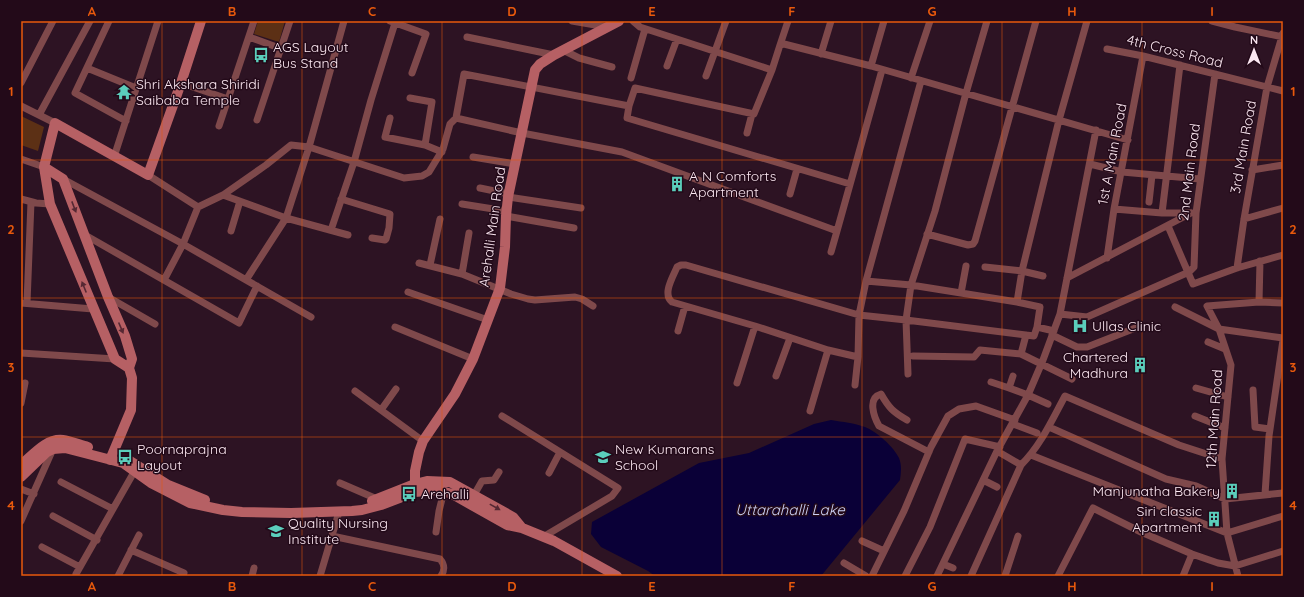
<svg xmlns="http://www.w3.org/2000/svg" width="1304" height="597" font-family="Quicksand,sans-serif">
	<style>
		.green { fill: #5c3015 }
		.water { fill: #0a0037 }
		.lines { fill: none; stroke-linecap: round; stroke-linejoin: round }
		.street { stroke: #7f494b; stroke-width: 7 }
		.secondary { stroke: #b66064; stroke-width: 10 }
		.oneway { fill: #562833 }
		.grid { fill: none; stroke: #e8590c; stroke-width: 1; stroke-opacity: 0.55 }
		.labels { text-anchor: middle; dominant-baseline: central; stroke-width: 3; stroke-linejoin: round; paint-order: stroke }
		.poi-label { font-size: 14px; fill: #fbe7f1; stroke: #230a19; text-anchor: start }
		.street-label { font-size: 14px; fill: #fbe7f1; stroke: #230a19 }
		.water-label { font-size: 15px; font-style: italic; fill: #cacff5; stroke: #230a19 }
		.neatline { fill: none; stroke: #e8590c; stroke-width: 1.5 }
		.grid-label { font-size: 13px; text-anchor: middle; font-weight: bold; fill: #e8590c }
	</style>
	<rect width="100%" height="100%" fill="#2d1323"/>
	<path class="green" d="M258 21H285L279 42 254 34Z
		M21 116 44 127 38 151 21 145Z"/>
	<path class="water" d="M831 420C843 422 854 423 865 427 876 431 894 447 899 458 902 465 901 473 900 480L821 576H655L648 571 601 547 591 534 592 522 699 463 749 453 814 424Z"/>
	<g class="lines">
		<path class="street" d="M109 21 75 93 126 121
			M390 21 426 34 412 73
			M572 21 607 27
			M633 21 640 27 772 70
			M987 21 966 93 935 211 911 285 906 320 1034 336 1037 327 1054 331
			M1212 21 1235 27 1283 37
			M249 37 282 49
			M467 37 554 55
			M780 45 788 21
			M1107 49 1143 56 1283 91
			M563 50 579 58 612 67
			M821 54 831 21
			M667 66 677 39
			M871 66 884 21
			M87 68 136 88
			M706 76 726 21
			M631 78 645 29
			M911 78 930 21
			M21 83 53 21
			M181 83 228 99
			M410 98 432 102 425 145 442 152
			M21 106 55 123
			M629 106 635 88 754 114 772 70 780 45 784 44 871 66 1128 140
			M39 115 90 21
			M390 118 385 137 425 145
			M456 118 464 74 629 106 627 118 850 184
			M257 120 290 21
			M219 126 254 21
			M747 133 752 114
			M114 157 158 21
			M473 157 515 164
			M21 159 44 167
			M1090 164 1122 172 1200 179
			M1252 170 1283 165
			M148 175 198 207 223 195 266 165 291 145 309 147 404 178 422 176 429 172 443 149 450 124 456 118 522 133 622 152 837 231 882 70
			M63 179 183 244 311 317
			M480 188 509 194
			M790 194 797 169
			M223 195 286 218 348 235
			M508 197 581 208
			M21 199 36 203 50 204
			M341 199 390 214 389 228 386 239 385 240 372 238
			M1149 202 1152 175
			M462 204 506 211
			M1114 209 1162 213H1190
			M1162 213 1180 65
			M506 216 574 228
			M1244 219 1283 208
			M1168 226 1193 284 1237 268 1283 255
			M331 230 354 162 371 100 395 23
			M231 231 240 201
			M927 234 968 245 973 244 975 241 1036 21
			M85 235 239 323 257 286
			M831 252 837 231
			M1107 258 1114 209 1143 56
			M419 263 462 274 511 294 528 299 535 300 575 297 582 299 593 306
			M430 265 440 219
			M985 267 1022 271 1043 276
			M1237 268 1244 219 1267 87 1283 33
			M462 274 469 233
			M1067 278 1191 213
			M164 280 183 244 198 207
			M246 280 286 218 309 147 344 21
			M866 281 911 285 961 293 966 266
			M408 292 488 320
			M961 293 1017 302 1040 307 1037 327
			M108 297 155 324
			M1017 302 1022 271 1059 120 1087 21
			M1259 302 1260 261
			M21 303 93 309
			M27 303 31 202
			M1175 307 1219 329 1207 306 1259 302 1283 303
			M1060 314 1087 317 1189 272 1194 267 1196 213 1215 74
			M395 327 473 359
			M678 331 685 306
			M1052 335 1077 347H1087L1138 327
			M1208 342 1225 349
			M21 353 115 359
			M1021 354 1026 335
			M913 356 974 357 980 350 1021 354 1072 379
			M858 357 828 350 755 326 672 302C662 294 673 277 677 267L681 265H686L859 315 906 320 908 374
			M776 376 790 338
			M1013 376 1009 388 1028 395 1048 404
			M991 382 1009 388
			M737 383 755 326
			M855 385 858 357 859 315 866 281 921 81
			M1196 388 1228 397
			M1253 390 1255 427 1270 429
			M355 391 423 441
			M21 403 25 383
			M381 410 396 389
			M810 411 828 350
			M502 416 618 488 612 496 543 537
			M1195 416 1225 428
			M907 420C893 412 889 408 881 394 867 398 874 417 879 426L929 452
			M1013 424 1037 433
			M1049 427 1166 479 1196 486 1225 499 1283 493
			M1031 455 1227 533 1283 516
			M1021 465C1041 445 1052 420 1065 396L1179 445 1222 459
			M549 473 560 452
			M983 480 997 487
			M61 482 113 509
			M340 483 377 499
			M21 489 34 494
			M1265 494 1269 436 1283 340
			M474 495 482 481 494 480 499 472
			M53 516 97 540
			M21 521 53 449
			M436 532 439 511 444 491
			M332 536 440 559C445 565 445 570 441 576
			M862 541 884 551
			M42 547 80 567
			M131 550 184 573
			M844 563 866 576
			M943 564 953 568
			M76 574 134 472
			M118 576 139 535
			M252 576 254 568
			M320 576 339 512
			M872 576 904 511 931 447 948 416 959 409 976 406 1015 420
			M905 576 930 527 965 439 1000 447
			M937 576 997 451 1028 395 1043 360 1060 314 1096 130
			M971 576 1021 465 997 451
			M1005 576 1018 536
			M1058 576 1093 508 1141 532 1192 554 1218 563 1235 566 1283 551
			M1183 576 1192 554
			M1238 576 1227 533 1222 459 1231 365 1219 329 1283 338"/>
		<path class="secondary" d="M44 167 63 179 108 297 125 336 132 359 129 368 132 378 131 410 110 460
			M129 368 115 359 50 204 44 167 55 123 148 175 181 83 201 21
			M130 461 168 485 205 500
			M21 465C33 455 46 438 63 440 71 441 80 445 88 447
			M21 477 47 452 53 449 65 448 123 463 151 483 190 503 223 510 242 512 291 513 352 511 362 510 381 505 415 492 438 490 452 494 507 525 522 528 554 541 617 576
			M415 492V471L419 452 423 441 455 394 473 359 500 288 505 247 506 216 508 197 535 70 540 64 554 55 619 21
			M372 501 415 484 427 481 450 482 513 517 522 528"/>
	</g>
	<defs><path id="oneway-solid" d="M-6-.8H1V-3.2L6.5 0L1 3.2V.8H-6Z"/></defs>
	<g class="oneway">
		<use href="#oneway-solid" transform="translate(74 207) rotate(69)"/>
		<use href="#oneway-solid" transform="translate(84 287) rotate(-112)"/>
		<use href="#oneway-solid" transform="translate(121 328) rotate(67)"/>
		<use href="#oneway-solid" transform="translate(495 507) rotate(29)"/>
	</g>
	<path class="grid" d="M162 21V576M302 21V576M442 21V576M582 21V576M722 21V576M862 21V576M1002 21V576M1142 21V576M21 160H1283M21 298H1283M21 437H1283"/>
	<defs>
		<symbol id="bus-bare" viewBox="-9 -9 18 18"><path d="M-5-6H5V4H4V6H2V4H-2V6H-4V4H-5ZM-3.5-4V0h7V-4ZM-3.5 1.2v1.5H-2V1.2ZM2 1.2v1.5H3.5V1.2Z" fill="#5bcebc" stroke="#230a19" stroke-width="2.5" paint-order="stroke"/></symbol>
		<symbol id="temple-bare" viewBox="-9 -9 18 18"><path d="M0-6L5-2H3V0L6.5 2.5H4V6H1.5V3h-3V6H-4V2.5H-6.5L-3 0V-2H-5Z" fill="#5bcebc" stroke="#230a19" stroke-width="2.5" paint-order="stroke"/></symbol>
		<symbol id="building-bare" viewBox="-9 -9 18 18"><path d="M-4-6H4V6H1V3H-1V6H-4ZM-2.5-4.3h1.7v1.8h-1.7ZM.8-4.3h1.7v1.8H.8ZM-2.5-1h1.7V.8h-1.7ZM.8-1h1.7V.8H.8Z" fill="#5bcebc" stroke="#230a19" stroke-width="2.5" paint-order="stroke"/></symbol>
		<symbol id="hospital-bare" viewBox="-9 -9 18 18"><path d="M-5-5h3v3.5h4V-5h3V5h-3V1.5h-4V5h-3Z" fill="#5bcebc" stroke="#230a19" stroke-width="2.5" paint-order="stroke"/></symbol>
		<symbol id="school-bare" viewBox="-9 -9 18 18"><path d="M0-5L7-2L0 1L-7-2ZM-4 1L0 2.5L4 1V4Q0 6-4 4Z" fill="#5bcebc" stroke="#230a19" stroke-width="2.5" paint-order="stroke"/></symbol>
	</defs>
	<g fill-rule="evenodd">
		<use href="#bus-bare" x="250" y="44" width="22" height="22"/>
		<use href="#temple-bare" x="113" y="81" width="22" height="22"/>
		<use href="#building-bare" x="666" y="173" width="22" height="22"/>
		<use href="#hospital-bare" x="1069" y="315" width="22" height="22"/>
		<use href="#building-bare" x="1129" y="354" width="22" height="22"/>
		<use href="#bus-bare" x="114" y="446" width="22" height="22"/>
		<use href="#school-bare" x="592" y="446" width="22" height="22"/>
		<use href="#building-bare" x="1221" y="480" width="22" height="22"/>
		<use href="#bus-bare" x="398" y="483" width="22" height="22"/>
		<use href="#building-bare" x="1203" y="508" width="22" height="22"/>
		<use href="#school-bare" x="265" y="520" width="22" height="22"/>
	</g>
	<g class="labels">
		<g class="poi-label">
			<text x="273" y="47">AGS Layout<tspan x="273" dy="16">Bus Stand</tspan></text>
			<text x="136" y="84">Shri Akshara Shiridi<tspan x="136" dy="16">Saibaba Temple</tspan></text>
			<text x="689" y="176">A N Comforts<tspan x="689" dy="16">Apartment</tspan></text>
			<text x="1092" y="326">Ullas Clinic</text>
			<text x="1128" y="357" text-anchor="end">Chartered<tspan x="1128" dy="16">Madhura</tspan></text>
			<text x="137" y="449">Poornaprajna<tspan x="137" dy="16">Layout</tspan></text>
			<text x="615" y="449">New Kumarans<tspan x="615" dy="16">School</tspan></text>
			<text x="1220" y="491" text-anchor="end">Manjunatha Bakery</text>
			<text x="421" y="494">Arehalli</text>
			<text x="1202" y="511" text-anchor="end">Siri classic<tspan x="1202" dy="16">Apartment</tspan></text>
			<text x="288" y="523">Quality Nursing<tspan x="288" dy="16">Institute</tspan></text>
		</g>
		<g class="street-label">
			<text transform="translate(1175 51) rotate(14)">4th Cross Road</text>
			<text transform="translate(1243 147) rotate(-80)">3rd Main Road</text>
			<text transform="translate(1112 154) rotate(-79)">1st A Main Road</text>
			<text transform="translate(1189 172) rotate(-83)">2nd Main Road</text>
			<text transform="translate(492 227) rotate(-82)">Arehalli Main Road</text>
			<text transform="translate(1214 419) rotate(-86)">12th Main Road</text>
		</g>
		<g class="water-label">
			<text x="790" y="509">Uttarahalli Lake</text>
		</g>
	</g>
	<rect width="1304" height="597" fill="none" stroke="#230a19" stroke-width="44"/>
	<g transform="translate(1254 50)" stroke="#230a19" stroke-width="3" paint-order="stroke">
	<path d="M0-3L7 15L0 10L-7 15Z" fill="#fbe7f1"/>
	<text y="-6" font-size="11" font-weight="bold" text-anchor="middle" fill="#fbe7f1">N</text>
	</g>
	<rect x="22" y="22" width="1260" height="553" class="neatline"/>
	<g class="grid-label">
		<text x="92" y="16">A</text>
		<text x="232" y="16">B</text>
		<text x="372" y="16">C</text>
		<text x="512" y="16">D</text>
		<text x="652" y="16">E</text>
		<text x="792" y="16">F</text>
		<text x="932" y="16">G</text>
		<text x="1072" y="16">H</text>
		<text x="1212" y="16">I</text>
		<text x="11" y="96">1</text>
		<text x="1293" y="96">1</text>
		<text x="11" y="234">2</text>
		<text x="1293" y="234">2</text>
		<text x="11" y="372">3</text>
		<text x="1293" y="372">3</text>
		<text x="11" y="510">4</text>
		<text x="1293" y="510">4</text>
		<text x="92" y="591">A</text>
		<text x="232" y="591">B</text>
		<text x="372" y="591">C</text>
		<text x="512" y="591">D</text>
		<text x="652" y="591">E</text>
		<text x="792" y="591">F</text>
		<text x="932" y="591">G</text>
		<text x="1072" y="591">H</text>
		<text x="1212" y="591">I</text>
	</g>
</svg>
